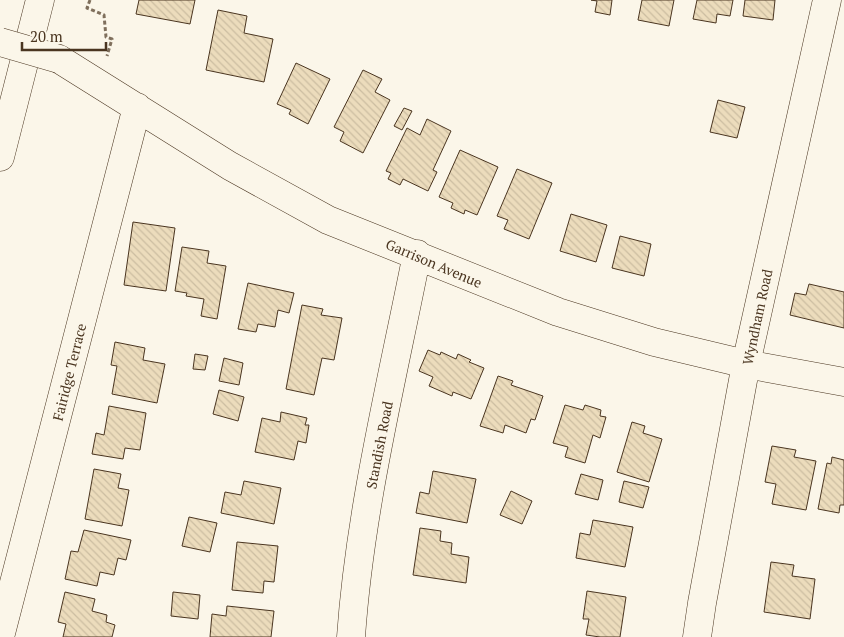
<svg xmlns="http://www.w3.org/2000/svg" width="844" height="637" font-family="'PT Serif',serif">
	<style>
		.building { fill: url(#building-back-hatch); stroke: #4a3520 }
		.lines { fill: none; stroke-linecap: round; stroke-linejoin: round }
		.minor-casing { stroke: #4a3520; stroke-width: 29 }
		.highway-casing { stroke: #4a3520; stroke-width: 29 }
		.path { stroke: #7f6f5c; stroke-width: 3; stroke-dasharray: 4 2.5; stroke-linecap: butt }
		.minor { stroke: #fbf6e9; stroke-width: 28 }
		.highway { stroke: #fbf6e9; stroke-width: 28 }
		.minor-bridge-casing { stroke: #4a3520; stroke-width: 29; stroke-linecap: butt }
		.minor-bridge { stroke: #fbf6e9; stroke-width: 28 }
		.labels { text-anchor: middle; dominant-baseline: central; stroke-width: 4; stroke-linejoin: round; paint-order: stroke }
		.street-label { font-size: 14px; fill: #4a3520; stroke: #fbf6e9 }
	</style>
	<defs>
		<pattern id="building-back-hatch" width="6" height="6" patternUnits="userSpaceOnUse" patternTransform="scale(1.25)"><rect width="6" height="6" fill="#ecdcbc"/><path d="M-1 5l2 2M0 0l6 6M5-1l2 2" fill="none" stroke="#ccbda1"/></pattern>
	</defs>
	<rect width="100%" height="100%" fill="#fbf6e9"/>
	<path class="building" d="M139 0H195L190 24 136 14Z
		M591 0H612L610 15 595 12 597 1Z
		M642 0H674L669 26 638 20Z
		M697 0H733L730 16 717 14 716 23 693 19Z
		M745 0H775L773 20 743 16Z
		M218 10 247 16 244 33 273 39 264 82 206 70Z
		M296 63 330 79 308 124 289 114 291 110 277 104Z
		M363 70 382 79 375 92 390 100 363 153 340 141 344 132 334 127Z
		M718 100 745 107 737 138 710 132Z
		M404 108 412 111 402 130 394 126Z
		M427 119 451 131 433 170 437 172 428 191 403 179 400 185 388 179 391 173 386 171 407 128 420 135Z
		M460 150 498 167 477 215 465 210 464 214 451 208 453 203 439 197Z
		M517 169 552 183 529 239 504 229 508 220 497 216Z
		M571 214 607 225 596 262 560 251Z
		M133 222 175 228 166 291 124 285Z
		M620 236 651 244 644 276 612 268Z
		M182 247 209 251 207 263 226 266 217 319 201 316 204 299 186 296 187 293 175 291Z
		M248 283 294 293 289 313 278 310 275 327 258 324 256 332 238 329Z
		M809 284 844 292V328L790 315 795 293 806 295Z
		M302 305 323 309 321 315 342 318 334 360 322 358 314 395 286 389Z
		M115 342 145 348 143 360 165 364 157 403 112 394 117 366 111 365Z
		M428 350 440 355 441 352 456 359 458 354 471 360 469 362 484 368 471 399 453 392 452 396 429 386 433 377 419 371Z
		M195 354 208 356 205 370 193 369Z
		M224 358 243 363 239 385 219 381Z
		M498 376 513 381 511 385 543 396 535 420 531 419 526 433 505 425 503 433 480 426Z
		M219 390 244 397 238 421 213 414Z
		M565 405 583 410 585 405 601 410 600 416 606 417 600 438 593 435 585 463 565 457 568 447 553 443Z
		M109 406 146 413 140 450 125 448 123 459 92 454 96 433 104 435Z
		M281 412 307 418 305 425H309L306 443 298 441 294 460 255 452 262 418 280 422Z
		M632 422 645 426 643 433 662 439 649 482 617 472Z
		M772 446 796 450 794 457 816 461 806 510 772 504 776 484 765 482Z
		M832 457 844 460V505H840L839 513 818 509 827 463 831 464Z
		M94 469 121 474 118 488 129 490 122 526 85 519Z
		M433 471 476 479 467 523 416 513 420 492 429 494Z
		M581 474 603 480 598 500 575 494Z
		M244 481 281 488 274 524 221 513 225 492 241 495Z
		M624 481 649 487 643 508 619 502Z
		M511 491 532 501 522 524 500 515Z
		M189 517 217 523 210 552 182 546Z
		M593 520 633 527 625 567 576 558 580 533 590 535Z
		M420 528 441 531 440 541 452 543 451 554 469 557 466 583 413 575Z
		M84 530 131 540 126 560 118 558 114 575 100 572 97 586 65 579 71 551 78 552Z
		M237 542 278 546 274 582 264 581 263 593 232 590Z
		M771 562 794 565 792 576 815 579 810 619 764 612Z
		M587 591 626 597 620 637H600L586 635 589 619H583Z
		M65 592 95 599 92 611 107 615 106 622 115 625 112 637H63L66 624 58 622Z
		M173 592 200 595 198 619 171 616Z
		M227 606 274 611 271 637H210L212 614 226 616Z"/>
	<g class="lines">
		<defs>
			<path id="minor" d="M59 59 230 166 328 220 558 312 654 342 746 364 844 382
				M0 637 137 107
				M351 637C360 508 392 381 417 254
				M697 637 702 603 746 364 827 0"/>
			<path id="highway" d="M0 157 40 0"/>
		</defs>
		<use href="#minor" class="minor-casing"/>
		<use href="#highway" class="highway-casing"/>
		<path class="path" d="M90 0 87 8 104 15 106 37 112 39 107 56"/>
		<use href="#minor" class="minor"/>
		<use href="#highway" class="highway"/>
		<defs>
			<path id="minor-bridge" d="M0 42 59 59"/>
		</defs>
		<use href="#minor-bridge" class="minor-bridge-casing"/>
		<use href="#minor-bridge" class="minor-bridge"/>
	</g>
	<g class="labels">
		<g class="street-label">
			<text transform="translate(434 263) rotate(23)">Garrison Avenue</text>
			<text transform="translate(757 317) rotate(-78)">Wyndham Road</text>
			<text transform="translate(69 372) rotate(-76)">Fairidge Terrace</text>
			<text transform="translate(379 445) rotate(-79)">Standish Road</text>
		</g>
	</g>
	<path d="M22 42v8h84v-8" fill="none" stroke="#4a3520" stroke-width="2.5"/>
	<text x="30" y="42" font-size="15" fill="#4a3520" stroke="#fbf6e9" stroke-width="4" paint-order="stroke">20 m</text>
</svg>
